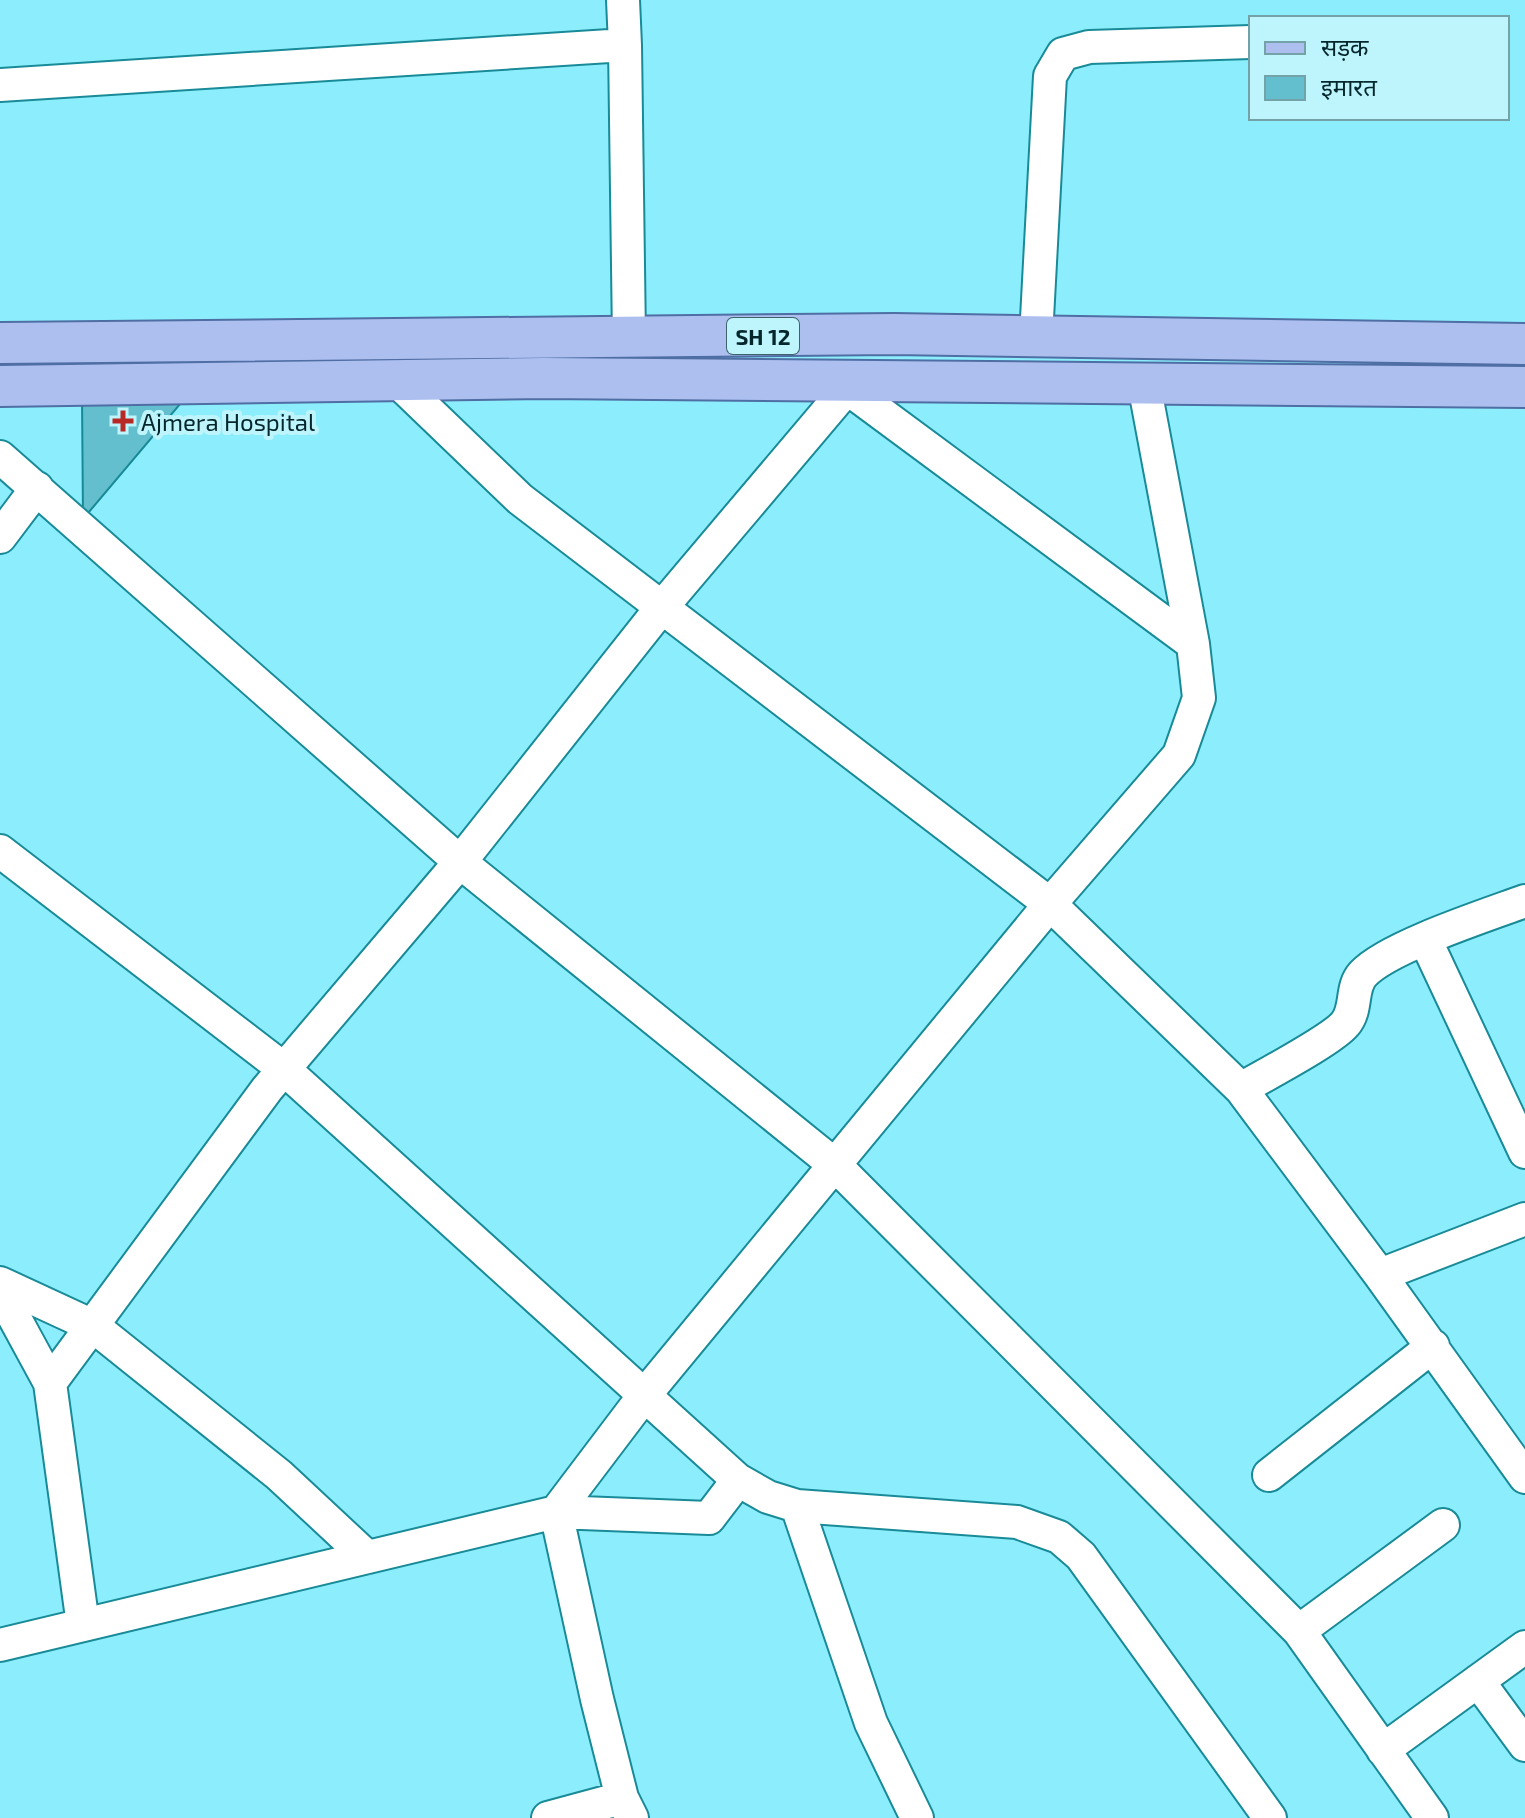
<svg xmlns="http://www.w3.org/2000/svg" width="1525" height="1818" font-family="'Exo 2','Noto Sans Devanagari',sans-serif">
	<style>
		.building { fill: #63bfcd; stroke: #178996; stroke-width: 2 }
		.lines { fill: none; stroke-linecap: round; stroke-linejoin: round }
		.minor-casing { stroke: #198a97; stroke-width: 36 }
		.major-casing { stroke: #4f6ea4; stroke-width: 44 }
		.minor { stroke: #fff; stroke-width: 32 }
		.major { stroke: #adbfef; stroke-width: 40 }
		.poi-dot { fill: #b82925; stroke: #bef5fd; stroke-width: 3 }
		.labels { text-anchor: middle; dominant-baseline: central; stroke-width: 8; stroke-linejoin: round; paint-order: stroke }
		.shield { fill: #bef5fd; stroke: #3c646a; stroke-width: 2 }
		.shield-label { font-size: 22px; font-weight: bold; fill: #05262b }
		.poi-label { font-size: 24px; fill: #05262b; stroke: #bef5fd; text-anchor: start }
	</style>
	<rect width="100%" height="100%" fill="#8ceefc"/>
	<path class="building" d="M82 397 181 403 83 519Z"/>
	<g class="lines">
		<defs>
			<path id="minor" d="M623 0 625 45
				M0 85 625 45 629 339
				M1036 337 1050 76 1063 54 1089 47 1251 42
				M395 379 520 499 1050 904 1241 1089 1380 1275 1525 1219
				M847 388 1193 644
				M0 457 460 862 835 1165 1299 1631 1432 1818
				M0 537 37 488
				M0 851 284 1069 738 1480 768 1497 797 1506 1017 1522 1059 1537 1081 1556 1270 1818
				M1425 939 1525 1152
				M1241 1089C1263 1076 1332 1040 1345 1024 1358 1009 1350 988 1363 974 1388 947 1487 915 1525 901
				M1380 1275 1525 1477
				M0 1283 93 1326 279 1475 367 1557
				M0 1291 50 1383 267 1089 460 862 662 607 854 380
				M50 1383 83 1625
				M1269 1475 1433 1346
				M797 1506 871 1723 917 1818
				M1299 1631 1443 1525
				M0 1645 556 1512 643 1397 1050 904 1179 755 1199 698 1193 644 1144 384
				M1478 1681 1525 1745
				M1383 1750 1525 1647
				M548 1818 622 1798
				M632 1818 622 1798 597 1699 556 1512 709 1518 738 1480"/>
			<path id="major" d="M0 343 894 334 1525 344
				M0 386 544 378 1525 387"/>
		</defs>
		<use href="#minor" class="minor-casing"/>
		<use href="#major" class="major-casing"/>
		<use href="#minor" class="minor"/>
		<use href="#major" class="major"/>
	</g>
	<path class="poi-dot" d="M119 409h8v8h8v8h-8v8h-8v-8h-8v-8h8z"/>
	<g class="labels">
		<rect class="shield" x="727" y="318" width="72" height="36" rx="6"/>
		<g class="shield-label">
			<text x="763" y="336">SH 12</text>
		</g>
		<g class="poi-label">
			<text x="141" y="421">Ajmera Hospital</text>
		</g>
	</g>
	<rect x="1249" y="16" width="260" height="104" fill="#bef5fd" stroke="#74a2a9" stroke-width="2"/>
	<rect x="1265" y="42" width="40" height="12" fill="#adbfef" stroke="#74a2a9" stroke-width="2"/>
	<text x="1321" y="56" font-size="24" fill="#05262b">सड़क</text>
	<rect x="1265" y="76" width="40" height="24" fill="#63bfcd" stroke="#74a2a9" stroke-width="2"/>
	<text x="1321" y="96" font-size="24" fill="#05262b">इमारत</text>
</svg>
